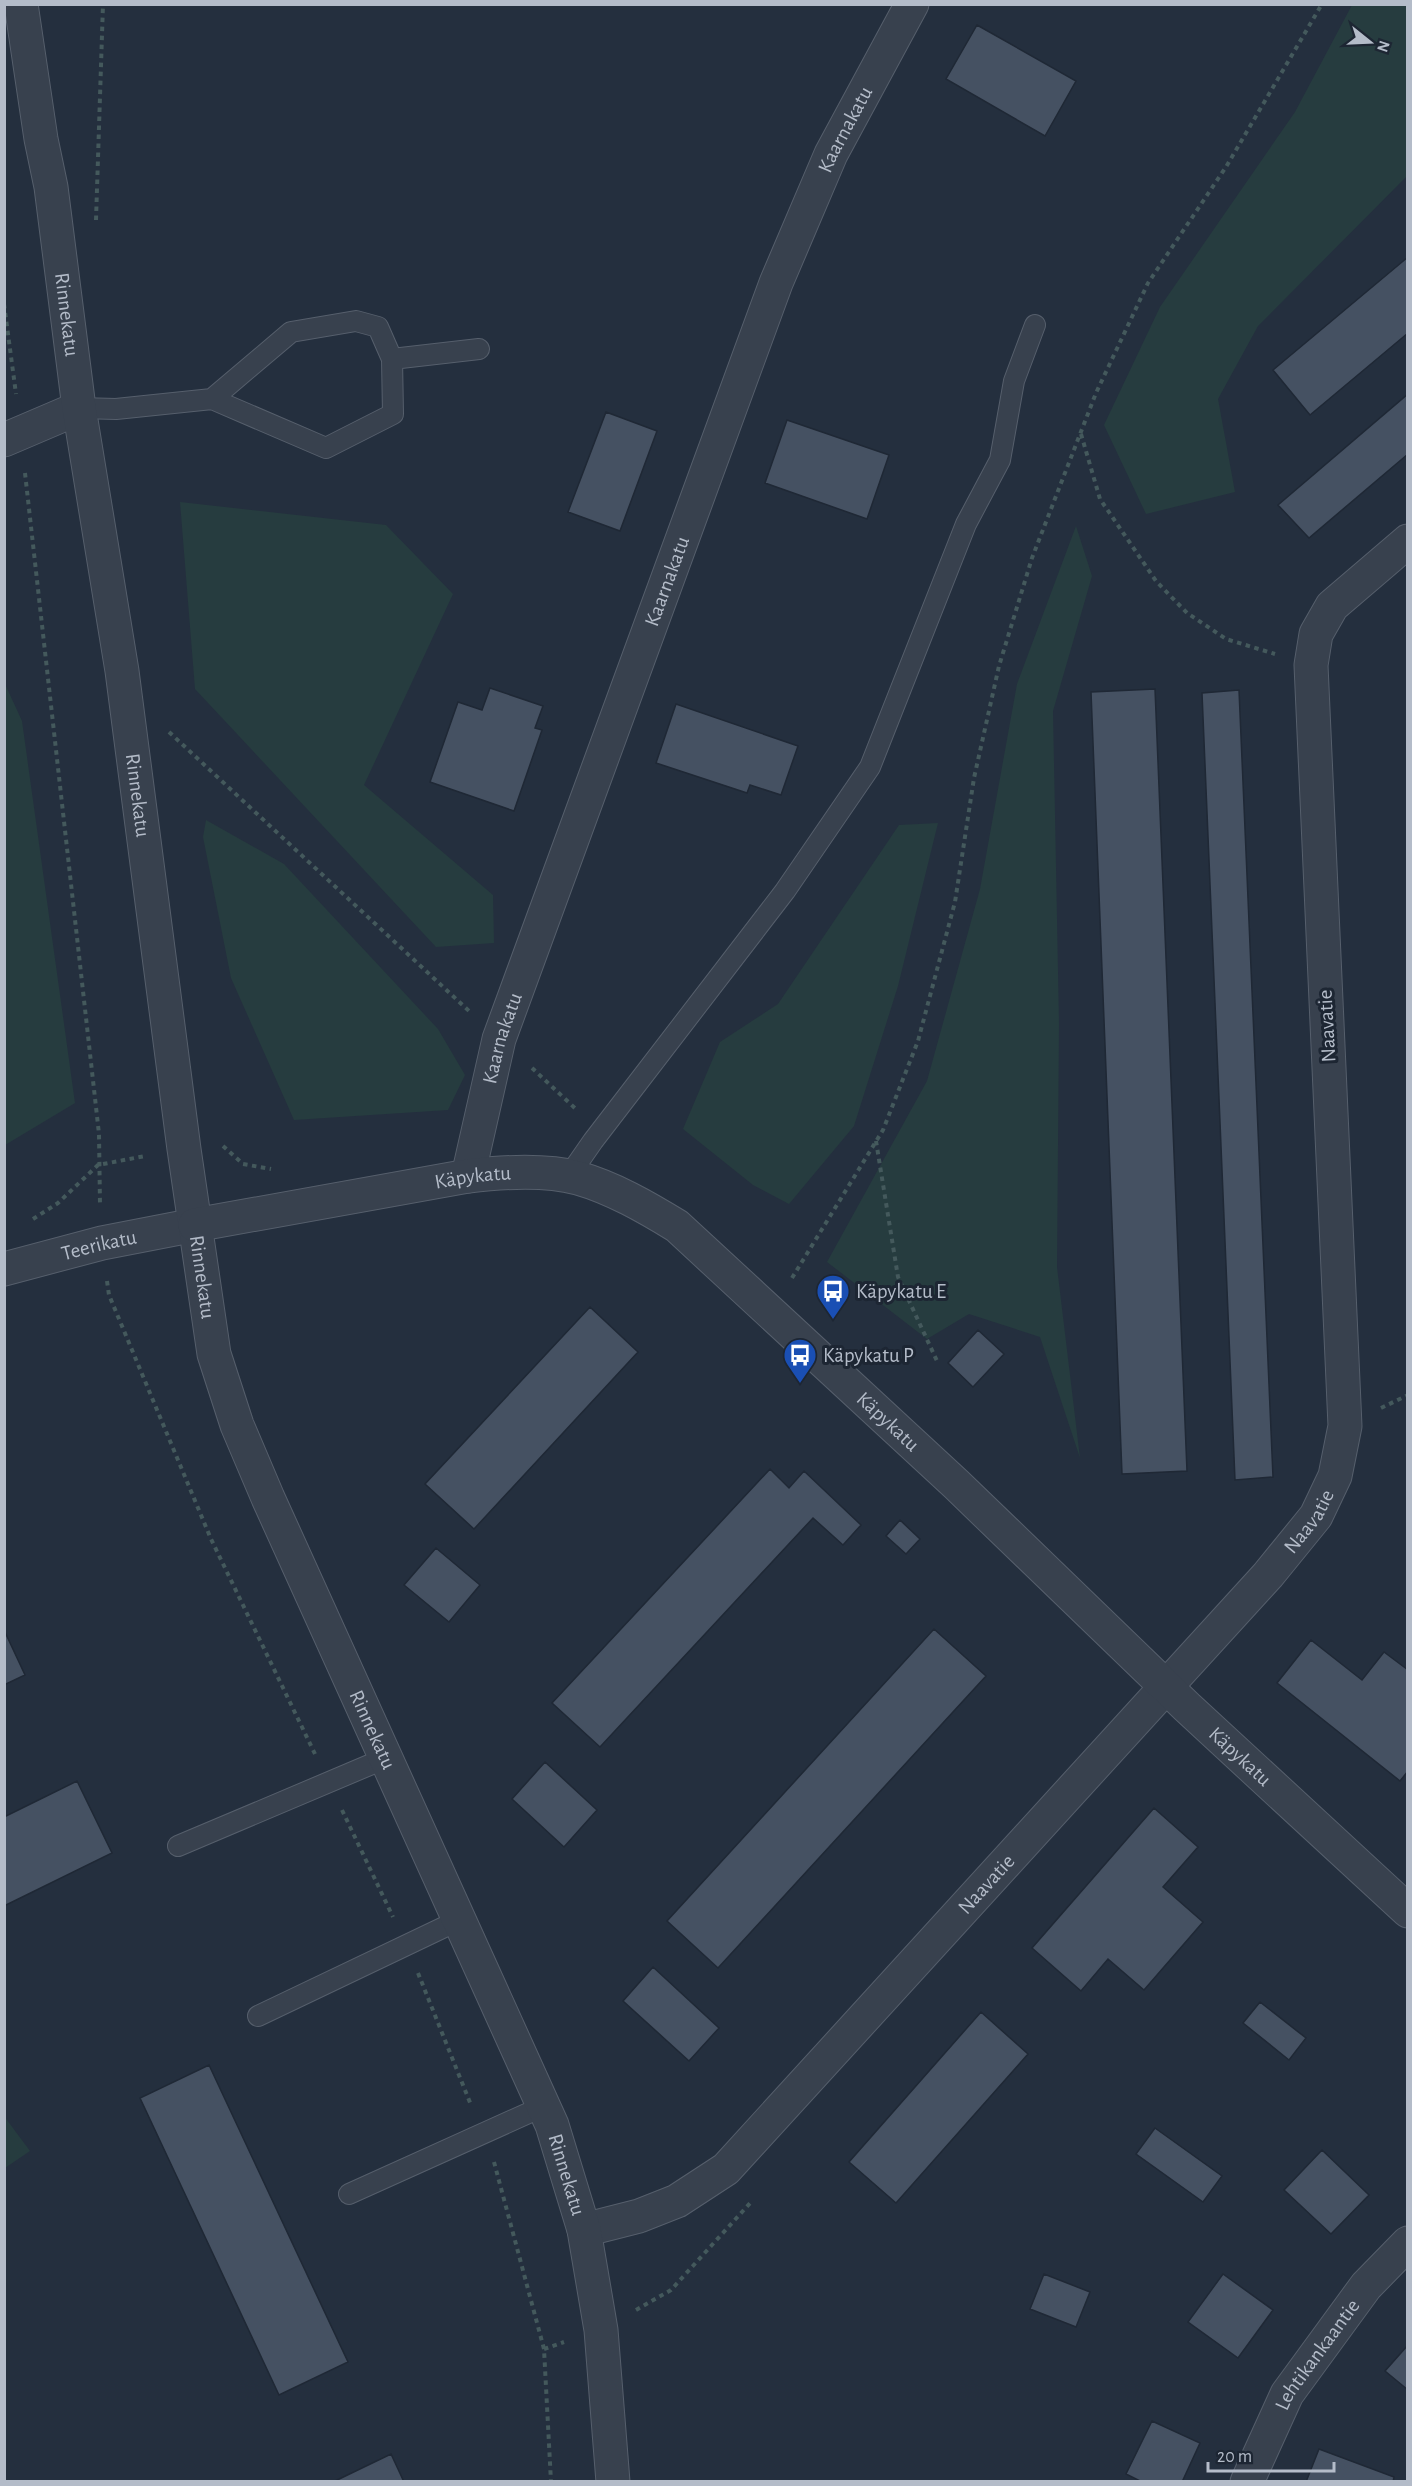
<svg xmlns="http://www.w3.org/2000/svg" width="1412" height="2486" font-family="'Alegreya Sans',sans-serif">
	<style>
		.green { fill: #263c3f }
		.building { fill: #455162; stroke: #1f2835; stroke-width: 1.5 }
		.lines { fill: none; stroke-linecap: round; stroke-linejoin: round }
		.service-casing { stroke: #565f6c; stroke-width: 22 }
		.minor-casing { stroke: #565f6c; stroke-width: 35 }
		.tertiary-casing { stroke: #565f6c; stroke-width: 35 }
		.path { stroke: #44595c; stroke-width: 4; stroke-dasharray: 4.5 4.5; stroke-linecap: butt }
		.service { stroke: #38414e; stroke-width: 20 }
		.minor { stroke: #38414e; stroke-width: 33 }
		.tertiary { stroke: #38414e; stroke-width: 33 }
		.labels { text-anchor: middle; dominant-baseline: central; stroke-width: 6; stroke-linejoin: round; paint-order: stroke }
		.street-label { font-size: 21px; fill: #b4bcc9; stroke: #1d2633 }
		.poi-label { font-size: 21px; fill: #b4bcc9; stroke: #1d2633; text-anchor: start }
	</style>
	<rect width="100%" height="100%" fill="#242f3e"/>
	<path class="green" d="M1352 5H1407V176L1258 326 1218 399 1235 492 1146 514 1104 425 1160 307 1295 112Z
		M180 502 386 525 453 594 364 785 493 895 494 943 436 947 195 689Z
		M1076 526 1092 576 1053 711 1059 1023 1057 1267 1080 1458 1040 1337 969 1314 927 1339 827 1262 927 1081 980 889 1017 684Z
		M5 684 22 721 75 1103 5 1145Z
		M206 820 284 864 438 1029 465 1075 448 1110 294 1120 231 978 203 837Z
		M938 823 898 986 854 1126 789 1204 753 1185 683 1129 720 1042 778 1004 899 825Z
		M4 2116 30 2151 5 2168H4Z"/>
	<path class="building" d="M977 25 1076 81 1045 136 946 79Z
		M1408 257V333L1310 415 1273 370Z
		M1408 394V454L1309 538 1278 505Z
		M606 412 657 431 620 531 568 512Z
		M787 420 889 455 867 519 765 483Z
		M490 688 543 706 535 728 542 730 514 811 430 782 458 702 482 710Z
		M1155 689 1187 1471 1122 1474 1091 692Z
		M1239 690 1273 1477 1235 1480 1202 693Z
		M676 704 798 746 781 795 750 785 747 793 656 763Z
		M590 1307 638 1352 474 1529 425 1484Z
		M978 1330 1004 1354 973 1387 948 1363Z
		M770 1469 789 1488 804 1471 861 1525 843 1545 813 1518 600 1747 552 1703Z
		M900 1520 920 1539 906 1554 886 1536Z
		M436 1548 480 1585 449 1622 404 1585Z
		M934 1629 986 1676 718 1968 667 1921Z
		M4 1630 25 1675 4 1685Z
		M1311 1640 1362 1680 1384 1652 1408 1670V1771L1400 1781 1277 1683Z
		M545 1762 597 1810 564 1847 512 1799Z
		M77 1781 112 1853 4 1906V1817Z
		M1154 1808 1198 1847 1163 1887 1203 1922 1144 1990 1108 1959 1081 1991 1032 1948Z
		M653 1967 719 2028 689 2061 623 2001Z
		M1260 2002 1306 2038 1289 2060 1243 2023Z
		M981 2012 1028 2054 896 2203 849 2162Z
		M209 2065 348 2362 279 2395 140 2098Z
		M1155 2128 1222 2176 1203 2202 1136 2154Z
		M1322 2150 1369 2195 1331 2234 1284 2190Z
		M1044 2274 1090 2292 1076 2327 1030 2309Z
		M1223 2274 1273 2310 1238 2358 1188 2322Z
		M1408 2345V2390L1385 2371Z
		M1152 2421 1200 2443 1182 2482H1142L1126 2474Z
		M1319 2449 1394 2477 1393 2482H1306Z
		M391 2454 404 2482H333Z"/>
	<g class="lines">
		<defs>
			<path id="service" d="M212 399 326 448 393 414 392 359
				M79 408 116 409 212 399 291 332 356 321 378 327 392 359 479 349
				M568 1177 593 1141 785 891 870 767 966 524 1000 460 1014 381 1035 325
				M178 1846 386 1758
				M258 2016 459 1920
				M349 2194 544 2106"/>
			<g id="minor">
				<path d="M4 440 79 408"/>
				<path id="s1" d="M468 1176 499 1039 776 283 831 154 912 4"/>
				<path id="s2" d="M4 1269 102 1243 195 1225"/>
				<path id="s3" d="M584 2230 639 2216 677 2201 726 2169 1268 1575 1316 1516 1335 1476 1345 1426 1311 665 1316 634 1332 606 1408 541"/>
				<path id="s4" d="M1247 2482 1287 2394 1366 2286 1408 2243"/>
			</g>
			<g id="tertiary">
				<path id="s5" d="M21 4 41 139 51 187 79 408 122 671 184 1149 214 1354 237 1425 268 1498 552 2125 584 2230 601 2330 613 2482"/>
				<path id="s6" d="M195 1225 468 1176C502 1172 544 1169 578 1178 613 1188 646 1207 677 1226L956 1484 1187 1707 1408 1911"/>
			</g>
		</defs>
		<use href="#service" class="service-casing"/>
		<use href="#minor" class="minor-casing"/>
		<use href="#tertiary" class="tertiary-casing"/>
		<path class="path" d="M96 220 103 4
			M4 304 16 394
			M1081 434 1100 499 1156 581 1187 613 1226 639 1275 654
			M25 473 99 1134 100 1205
			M169 732 469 1011
			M532 1068 577 1110
			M876 1141 898 1277 937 1361
			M223 1146 243 1164 271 1169
			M33 1219 58 1203 98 1165 145 1156
			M792 1278 883 1130 918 1041 955 902 974 778 999 666 1032 558 1096 393 1148 283 1226 167 1322 4
			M107 1281 109 1295 211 1539 315 1754
			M1381 1408 1408 1395
			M342 1810 393 1917
			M418 1973 471 2105
			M494 2162 544 2349 551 2482
			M636 2310 671 2290 752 2201
			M544 2349 564 2342"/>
		<use href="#service" class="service"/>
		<use href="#minor" class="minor"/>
		<use href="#tertiary" class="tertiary"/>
	</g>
	<defs>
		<symbol id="bus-pin" viewBox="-11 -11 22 30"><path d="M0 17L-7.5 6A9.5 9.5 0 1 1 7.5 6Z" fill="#1a4fb4" stroke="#1d2633"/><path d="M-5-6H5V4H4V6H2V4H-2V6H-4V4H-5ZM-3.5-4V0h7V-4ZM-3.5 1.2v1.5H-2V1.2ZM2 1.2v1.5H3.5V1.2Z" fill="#fff"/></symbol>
	</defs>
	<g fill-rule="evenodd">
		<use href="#bus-pin" x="814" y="1272" width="38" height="52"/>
		<use href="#bus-pin" x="781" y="1336" width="38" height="52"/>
	</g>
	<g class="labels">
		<g class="street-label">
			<text stroke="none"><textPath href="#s1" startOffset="1114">Kaarnakatu</textPath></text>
			<text stroke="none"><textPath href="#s5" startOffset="314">Rinnekatu</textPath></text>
			<text stroke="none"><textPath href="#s1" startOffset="628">Kaarnakatu</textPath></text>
			<text stroke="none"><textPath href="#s5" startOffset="800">Rinnekatu</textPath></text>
			<text transform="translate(1327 1026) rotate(-93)">Naavatie</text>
			<text stroke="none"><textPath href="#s1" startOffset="142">Kaarnakatu</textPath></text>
			<text stroke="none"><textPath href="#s6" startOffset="282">Käpykatu</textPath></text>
			<text stroke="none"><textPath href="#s2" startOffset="98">Teerikatu</textPath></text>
			<text stroke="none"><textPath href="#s5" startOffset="1286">Rinnekatu</textPath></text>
			<text stroke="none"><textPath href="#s6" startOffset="786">Käpykatu</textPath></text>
			<text stroke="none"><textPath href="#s3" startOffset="1028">Naavatie</textPath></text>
			<text stroke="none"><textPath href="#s5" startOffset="1772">Rinnekatu</textPath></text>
			<text stroke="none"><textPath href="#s6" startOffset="1272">Käpykatu</textPath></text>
			<text stroke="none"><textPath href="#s3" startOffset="542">Naavatie</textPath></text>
			<text stroke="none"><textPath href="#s5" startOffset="2258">Rinnekatu</textPath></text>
			<text stroke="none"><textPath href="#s4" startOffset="146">Lehtikankaantie</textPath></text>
		</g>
		<g class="poi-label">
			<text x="856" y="1291">Käpykatu E</text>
			<text x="823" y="1355">Käpykatu P</text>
		</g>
	</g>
	<rect width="1412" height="2486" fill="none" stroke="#b4bcc9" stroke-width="12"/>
	<g transform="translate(1370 42) rotate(108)" stroke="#1d2633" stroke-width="4.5" paint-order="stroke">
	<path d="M0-4.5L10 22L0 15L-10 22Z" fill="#b4bcc9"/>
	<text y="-9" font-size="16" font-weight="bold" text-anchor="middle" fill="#b4bcc9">N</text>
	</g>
	<path d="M1208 2462v9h126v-9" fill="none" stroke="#b4bcc9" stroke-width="3"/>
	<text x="1217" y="2462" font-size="18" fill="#b4bcc9" stroke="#1d2633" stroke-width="4.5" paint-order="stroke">20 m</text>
</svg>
